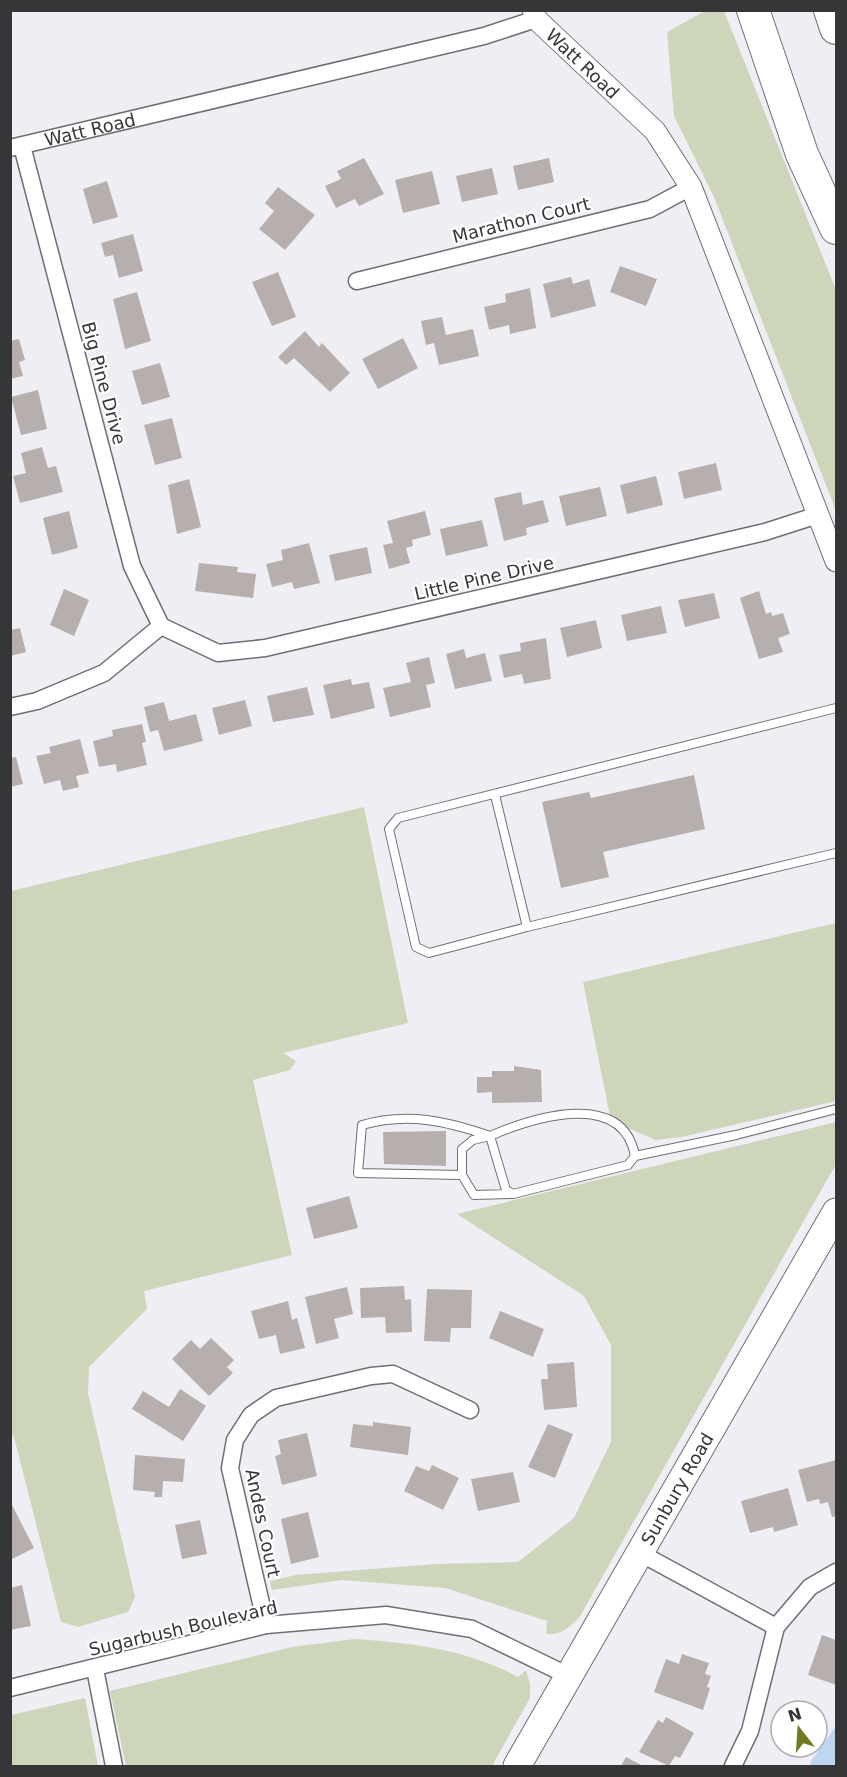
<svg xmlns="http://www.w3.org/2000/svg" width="847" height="1777" font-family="'DejaVu Sans',sans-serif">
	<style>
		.green { fill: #cdd5ba }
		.water { fill: #bfd6f1 }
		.building { fill: #b7afad }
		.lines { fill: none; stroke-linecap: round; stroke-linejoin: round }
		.service-casing { stroke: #706e74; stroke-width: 10 }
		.minor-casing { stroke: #706e74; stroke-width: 19 }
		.tertiary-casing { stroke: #706e74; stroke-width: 23 }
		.primary-casing { stroke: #706e74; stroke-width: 29 }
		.motorway-casing { stroke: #706e74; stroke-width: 34 }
		.service { stroke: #fff; stroke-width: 8 }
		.minor { stroke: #fff; stroke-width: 16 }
		.tertiary { stroke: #fff; stroke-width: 21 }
		.primary { stroke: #fff; stroke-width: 27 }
		.motorway { stroke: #fff; stroke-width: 32 }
		.labels { text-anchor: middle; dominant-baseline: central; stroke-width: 4.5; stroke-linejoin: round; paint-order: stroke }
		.street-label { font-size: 18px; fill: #363538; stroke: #fff }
	</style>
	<rect width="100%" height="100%" fill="#f0eef5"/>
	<path class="green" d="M705 11H724L836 290V511L714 197 674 116 667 32Z
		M364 807 408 1023 283 1053 296 1061 290 1070 253 1080 292 1255 144 1291 147 1309 89 1367 88 1393 135 1597 128 1612 78 1627 61 1622 14 1437 11 1434V891Z
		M836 923V1101L681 1137 656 1140 611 1121 583 982Z
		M836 1122V1164L579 1618C569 1627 560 1636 546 1634L547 1621 445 1588 342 1580 272 1590 270 1581 296 1575 436 1564 518 1562 574 1518 611 1442V1345L584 1296 457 1214Z
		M355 1639C412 1643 466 1649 518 1677L526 1670 530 1684V1698L492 1766H126L110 1691 292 1647Z
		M85 1698 98 1766H11V1715Z"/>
	<path class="water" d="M836 1726V1766H810L811 1761Z"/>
	<path class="building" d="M364 158 384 194 359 206 355 199 336 208 325 186 341 179 337 171Z
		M549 158 554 182 518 190 513 166Z
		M492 168 498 194 462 202 456 176Z
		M432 171 440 204 403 213 395 180Z
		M107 181 118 217 93 224 83 189Z
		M278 187 315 215 285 250 259 229 274 211 265 203Z
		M133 234 143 271 119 278 113 255 105 257 101 243Z
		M620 266 657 279 646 306 610 292Z
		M278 272 296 317 272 326 252 282Z
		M571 277 573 284 589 279 596 306 551 318 543 284Z
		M530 288 536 328 510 334 509 325 489 330 484 307 506 302 505 294Z
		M137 292 151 341 125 349 113 299Z
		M442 317 446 335 473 329 479 356 439 365 434 343 426 345 421 321Z
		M305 331 319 347 322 343 350 373 330 392 294 358 286 365 278 357Z
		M403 338 418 368 378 389 362 359Z
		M19 339 25 360 19 362 23 376 10 379V341Z
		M160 363 170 397 142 405 132 371Z
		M38 390 47 429 21 435 11 397Z
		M172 418 182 458 155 465 144 425Z
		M42 447 48 468 56 466 63 492 20 503 13 476 26 473 21 453Z
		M716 463 722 490 684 499 678 472Z
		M656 476 663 505 627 514 620 485Z
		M189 479 201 527 177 534 168 485Z
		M600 487 607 516 566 526 559 496Z
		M521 492 523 505 543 500 549 522 526 528 527 535 504 541 494 498Z
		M69 511 78 548 52 555 43 518Z
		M425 511 431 535 412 540 413 546 406 548 410 563 389 569 383 545 393 543 387 521Z
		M482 520 488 546 446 556 440 529Z
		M309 543 320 583 294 589 292 582 272 587 266 564 283 560 281 550Z
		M367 547 372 573 335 581 329 555Z
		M199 563 238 567 237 572 256 574 253 598 195 591Z
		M64 589 89 600 74 636 50 625Z
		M759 591 766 614 771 612 772 616 783 613 790 634 778 638 783 652 759 659 740 598Z
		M714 593 720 618 685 627 678 600Z
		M661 606 667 633 627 641 621 615Z
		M596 620 602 648 567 657 560 628Z
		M20 628 26 652 10 656V630Z
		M546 638 551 679 524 684 522 674 504 678 499 655 521 651 520 643Z
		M464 649 466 658 485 653 492 681 455 689 446 654Z
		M429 657 435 683 426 685 431 707 390 717 383 688 411 682 406 663Z
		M351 679 352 685 369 682 375 708 331 719 323 685Z
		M307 687 314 715 273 722 267 696Z
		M245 700 252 726 219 735 212 708Z
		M164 702 169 721 196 714 203 741 164 751 158 730 150 732 144 707Z
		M142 724 146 742 142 743 147 765 117 772 116 764 99 767 93 741 113 736 112 730Z
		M80 739 89 773 76 776 79 787 63 791 60 780 44 784 36 756 51 753 49 747Z
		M16 757 23 784 10 787V758Z
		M694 775 705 829 603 852 609 877 561 888 542 802 589 792 591 798Z
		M514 1066 541 1070 542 1102 492 1103V1092L477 1093V1077H492V1071H514Z
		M446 1131V1166L384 1164 383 1132Z
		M349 1196 358 1228 314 1239 306 1208Z
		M404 1286 405 1300 411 1299 412 1332 386 1333 385 1317 361 1318 360 1288Z
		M347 1287 353 1314 334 1319 339 1338 316 1344 305 1297Z
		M427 1289 472 1290 471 1328H451L450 1342 424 1341Z
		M288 1301 292 1320 297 1318 305 1348 280 1354 276 1335 259 1339 251 1311Z
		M500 1311 544 1329 533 1357 489 1338Z
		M211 1338 234 1360 227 1367 233 1373 209 1396 172 1359 191 1340 200 1349Z
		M574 1362 577 1407 544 1410 541 1379H548L547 1364Z
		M180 1389 206 1406 183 1441 132 1409 143 1391 169 1407Z
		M373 1422 411 1427 408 1455 350 1447 353 1424 373 1426Z
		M548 1424 573 1434 555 1478 528 1467Z
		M307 1433 317 1476 282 1485 275 1456 281 1454 278 1440Z
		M135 1455 185 1459 183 1482 163 1481 162 1497H154L155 1492 133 1490Z
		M836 1460V1516L832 1517 828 1502 820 1504 819 1499 807 1502 798 1470Z
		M432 1465 459 1478 443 1510 404 1491 416 1466 429 1471Z
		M513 1472 520 1502 478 1511 471 1479Z
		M788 1488 798 1525 774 1532 773 1527 750 1533 741 1501Z
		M10 1501 34 1548 10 1560Z
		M308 1512 319 1557 291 1564 281 1519Z
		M200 1520 207 1554 182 1559 175 1525Z
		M22 1585 31 1626 10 1630V1588Z
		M822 1635 836 1640V1685L808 1675Z
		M682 1654 709 1663 705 1674 711 1676 707 1687 710 1688 703 1710 654 1692 666 1659 679 1664Z
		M666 1717 694 1733 680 1758 675 1756 669 1766 639 1752 658 1720 663 1723Z
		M626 1757 643 1766H621Z"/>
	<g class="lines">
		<defs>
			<path id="service" d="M495 795 527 927 836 853
				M527 927 429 953 416 947 389 829 398 818 836 708
				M490 1136 473 1140 462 1149V1175L474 1195 512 1194
				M635 1156C623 1088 532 1118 490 1136L506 1190 513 1194 628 1165 635 1156 736 1135 836 1109
				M462 1175 358 1173 362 1125C408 1112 446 1121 490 1136"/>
			<g id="minor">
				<path d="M22 146 132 566 161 626"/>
				<path id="s1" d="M10 148 484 36 536 19"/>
				<path d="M357 281 650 209 691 187"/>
				<path d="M161 626 218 653 265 648 765 532 818 515"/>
				<path d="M10 707 37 701 104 673 161 626"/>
				<path d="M640 1553 776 1627"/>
				<path d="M266 1625 230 1468 235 1440 251 1415 276 1398 371 1376 393 1374 470 1410"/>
				<path d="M95 1669 114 1766"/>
				<path d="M10 1688 266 1625 386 1615 472 1629 569 1676"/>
				<path d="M733 1766 750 1731 776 1627 810 1587 836 1572"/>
			</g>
			<g id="tertiary">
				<path id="s2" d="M533 10 536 19 655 131 691 187 836 561"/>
			</g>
			<g id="primary">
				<path id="s3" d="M517 1766 836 1212"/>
			</g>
			<path id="motorway" d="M753 10 802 154 836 228
				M830 10 836 28"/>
		</defs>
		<use href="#service" class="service-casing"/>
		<use href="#minor" class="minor-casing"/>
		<use href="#tertiary" class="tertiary-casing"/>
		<use href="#primary" class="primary-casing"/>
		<use href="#motorway" class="motorway-casing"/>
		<use href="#service" class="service"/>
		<use href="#minor" class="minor"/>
		<use href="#tertiary" class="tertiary"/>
		<use href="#primary" class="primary"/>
		<use href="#motorway" class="motorway"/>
	</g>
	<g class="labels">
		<g class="street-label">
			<text stroke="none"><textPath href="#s2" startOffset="74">Watt Road</textPath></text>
			<text stroke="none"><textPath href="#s1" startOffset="82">Watt Road</textPath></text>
			<text transform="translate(521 220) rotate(-14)">Marathon Court</text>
			<text transform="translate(104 383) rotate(75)">Big Pine Drive</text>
			<text transform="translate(484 578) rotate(-13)">Little Pine Drive</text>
			<text stroke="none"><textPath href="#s3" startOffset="320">Sunbury Road</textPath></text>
			<text transform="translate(263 1523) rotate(78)">Andes Court</text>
			<text transform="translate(183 1628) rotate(-13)">Sugarbush Boulevard</text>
		</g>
	</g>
	<rect width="847" height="1777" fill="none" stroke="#363538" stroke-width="24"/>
	<g transform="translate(799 1729) rotate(343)"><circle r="28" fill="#ffffff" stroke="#afaeaf" stroke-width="1.5"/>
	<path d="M0-4.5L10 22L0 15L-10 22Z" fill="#747821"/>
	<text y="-9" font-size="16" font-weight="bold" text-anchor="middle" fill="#363538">N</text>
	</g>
</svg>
